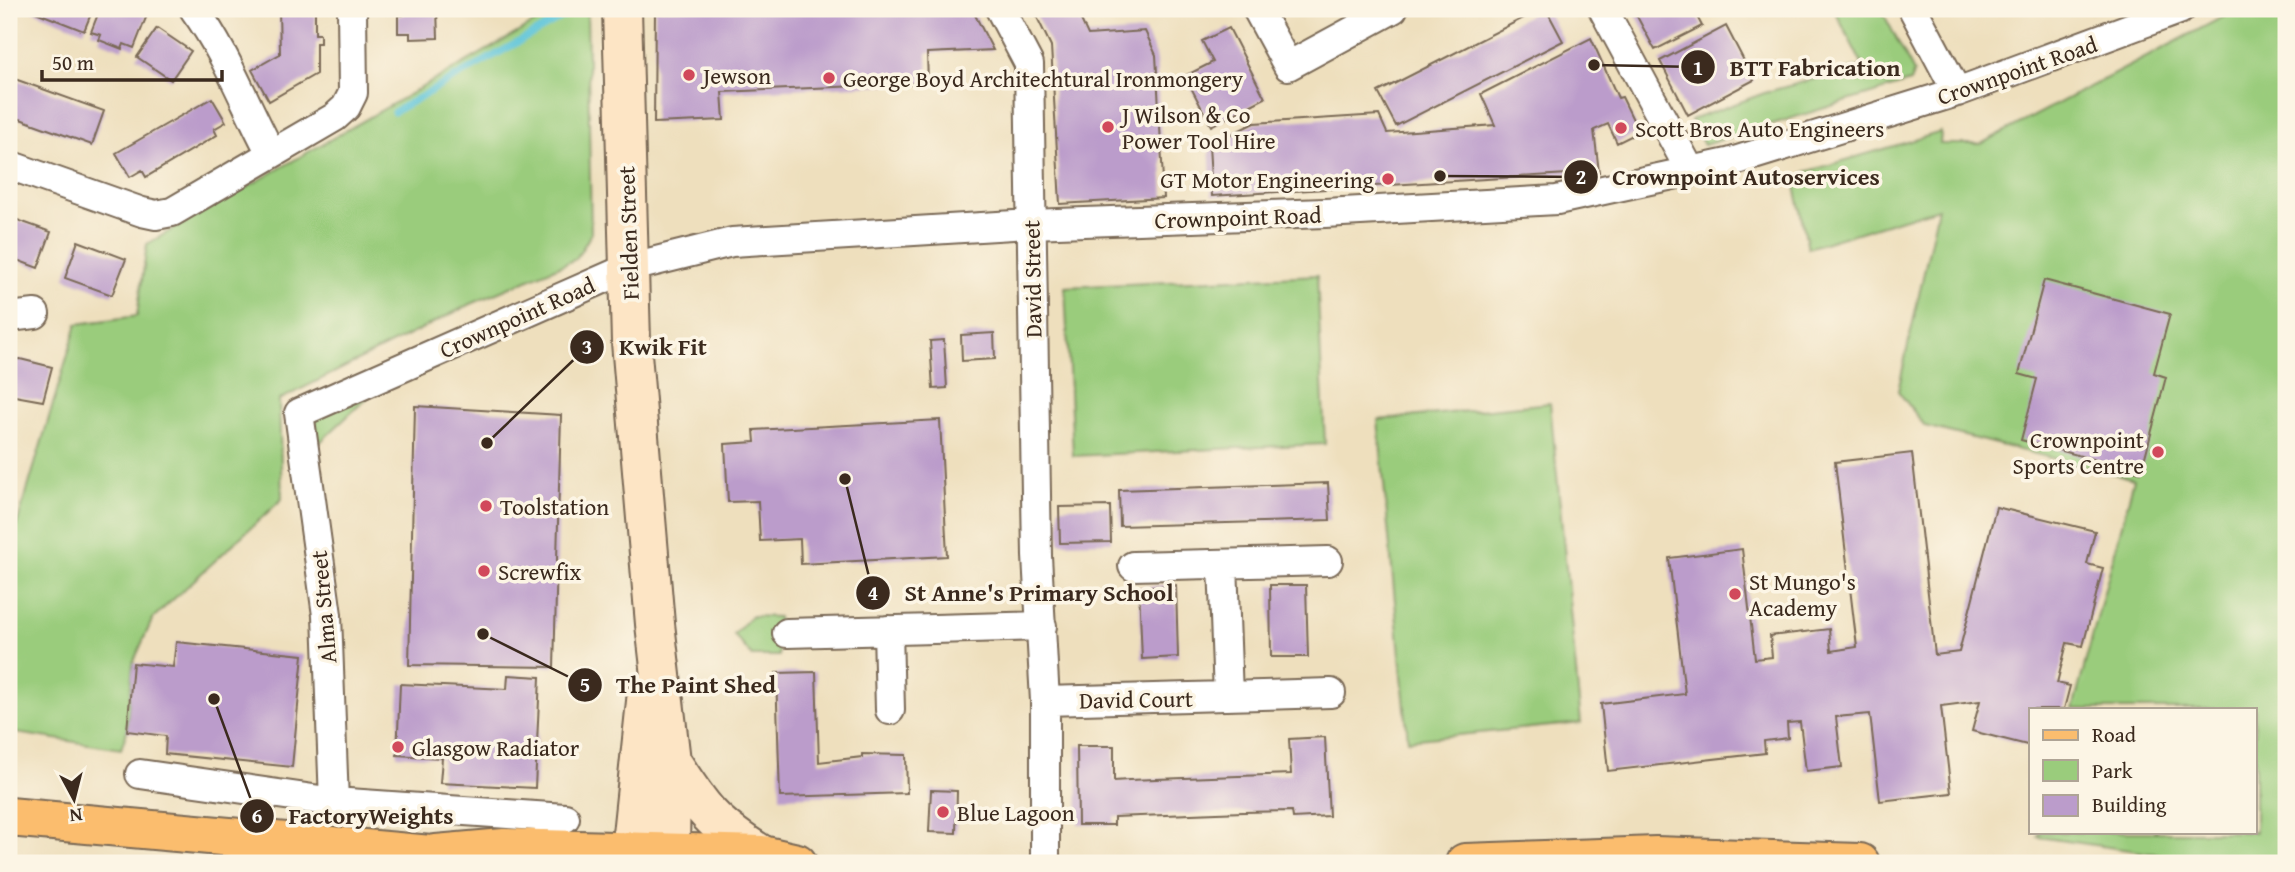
<svg xmlns="http://www.w3.org/2000/svg" width="2295" height="872" font-family="'Gentium Book Plus',serif">
	<style>
		.green { fill: #9acc7c; stroke: #6a7b4d; stroke-width: 2 }
		.lines { fill: none; stroke-linecap: round; stroke-linejoin: round }
		.stream { stroke: #5cc4d9; stroke-width: 7 }
		.building { fill: #bb9ccb }
		.street-casing { stroke: #7a6956; stroke-width: 32 }
		.secondary-casing { stroke: #7a6956; stroke-width: 42 }
		.primary-casing { stroke: #7a6956; stroke-width: 42 }
		.street { stroke: #fff; stroke-width: 28 }
		.secondary { stroke: #fde5c5; stroke-width: 38 }
		.primary { stroke: #fbbd6e; stroke-width: 38 }
		.poi-dot { fill: #d1495b; stroke: #fcf5e5; stroke-width: 2.5 }
		.labels { text-anchor: middle; dominant-baseline: central; stroke-width: 7; stroke-linejoin: round; paint-order: stroke }
		.street-label { font-size: 23px; fill: #3b2a1e; stroke: #fcf5e5 }
		.poi-label { font-size: 23px; fill: #3b2a1e; stroke: #fcf5e5; text-anchor: start }
		.leader { fill: none; stroke: #3b2a1e; stroke-width: 2.5 }
		.callout-dot { fill: #3b2a1e; stroke: #fcf5e5; stroke-width: 2.5 }
		.mark-label { font-size: 21px; text-anchor: middle; font-weight: bold; fill: #fff }
		.callout-label { font-size: 24px; text-anchor: middle; font-weight: bold; fill: #3b2a1e; stroke: #fcf5e5; stroke-width: 7; stroke-linejoin: round; paint-order: stroke }
	</style>
	<rect width="100%" height="100%" fill="#fcf5e5"/>
	<filter id="ink" filterUnits="userSpaceOnUse"><feTurbulence type="fractalNoise" baseFrequency=".0143" numOctaves="2"/><feDisplacementMap in="SourceGraphic" scale="14" xChannelSelector="R" yChannelSelector="G"/><feConvolveMatrix kernelMatrix="1 2 1 2 8 2 1 2 1" color-interpolation-filters="sRGB"/></filter>
	<filter id="wash" filterUnits="userSpaceOnUse"><feTurbulence type="fractalNoise" baseFrequency=".00686" numOctaves="4" result="noise"/><feDisplacementMap in="SourceGraphic" scale="28" xChannelSelector="R" yChannelSelector="G"/><feGaussianBlur stdDeviation="1.57" result="paint"/><feColorMatrix in="noise" values="0 0 0 0 0 0 0 0 0 0 0 0 0 0 0 0 0 1.4 0 .05"/><feComposite in="paint" operator="in"/></filter>
	<g filter="url(#wash)">
		<rect width="100%" height="100%" fill="#eedfbd"/>
		<path class="green" d="M559 9H587L591 234 576 259 471 304 279 400 282 499 153 618 133 663 127 731 121 749 9 732V551L77 324 137 316 147 244Z
			M1834 9H1881L1914 72 1910 82 1704 145 1691 120 1770 91 1863 66Z
			M2238 9H2286V863H2219L2038 837 2040 832H2255V709H2073L2134 479 1925 426 1898 391 1938 208 1808 248 1795 186 1805 172 1941 132 1940 144H1981Z
			M1317 275 1325 444 1073 456 1065 287Z
			M369 396 317 445 316 416Z
			M1550 403 1581 723 1408 740 1378 420Z
			M751 616 778 617 779 656H752L734 635Z"/>
		<g class="lines">
			<path class="stream" d="M394 112 577 9"/>
		</g>
		<g id="blocks">
			<path class="building" d="M28 9H93L84 31Z
				M100 9H130L147 15 134 48 124 44 122 49 99 40 101 35 91 32Z
				M279 9H315V34H320V43H316V74L269 101 252 70 280 54Z
				M403 9H437L438 38 410 39V33H398V15H403Z
				M655 9H972L993 50 927 53 928 83 722 92 724 120 654 123Z
				M1033 9H1076L1088 35 1145 31 1156 55 1164 198 1060 204 1051 46Z
				M1541 9H1546L1563 41 1396 126 1378 92Z
				M1633 9H1693L1702 26 1655 50Z
				M1726 26 1754 80 1688 115 1660 61Z
				M157 28 191 51 171 80 137 57Z
				M1229 28 1265 98 1211 126 1185 76 1213 62 1202 41Z
				M1591 38 1618 98 1622 97 1639 132 1617 143 1608 124 1594 130 1599 172 1212 196 1209 145 1254 123 1379 115 1387 133 1495 125 1481 94Z
				M12 78 104 111 92 145 9 115Z
				M212 98 226 122 214 129 217 135 146 177 142 170 130 177 116 153Z
				M9 217 51 232 38 268 14 259 16 254 9 252Z
				M78 241 126 259 112 295 65 278Z
				M2044 280 2170 314 2154 373 2166 377 2141 472 2021 440 2037 379 2019 374Z
				M994 333 995 359 962 361 961 335Z
				M944 340 947 388 933 389 930 341Z
				M20 359 52 367 43 401 9 395V360Z
				M415 406 561 415 554 667 409 665Z
				M940 420 947 556 801 564 800 539 760 541 758 501 728 502 725 444 755 442 754 430Z
				M1912 453 1935 655 1959 652 1996 507 2095 531 2087 564 2103 568 2083 646 2067 643 2057 683 2070 686 2064 709H2031V746L1972 731 1980 701 1941 706 1951 793 1880 801 1870 714 1836 717 1842 767 1806 771 1800 722 1787 723 1788 738 1764 741 1765 753 1608 771 1601 704 1685 694 1669 558 1742 549 1755 659 1772 657 1770 636 1829 629 1831 651 1857 647 1835 462Z
				M1328 483 1330 520 1120 526 1119 490Z
				M1110 506 1111 542 1060 543 1059 507Z
				M1176 585 1178 657 1142 659 1139 587Z
				M1270 585H1306L1308 657H1271Z
				M176 642 303 655 292 767 165 754 166 736 127 731 133 663 173 667Z
				M816 672 819 762 862 757V754L906 755 907 793 780 797 776 673Z
				M508 675 540 677 535 788 440 783 442 758 397 755 400 684 507 689Z
				M1325 737 1329 816 1293 818 1292 811 1243 812 1114 817V825H1078L1077 746H1114V781L1129 780 1291 774 1289 739Z
				M931 790 957 791 956 833 929 832Z"/>
		</g>
	</g>
	<g filter="url(#ink)">
		<use href="#blocks" fill-opacity="0" stroke="#7a6956" stroke-width="2"/>
		<g class="lines">
			<defs>
				<path id="street" d="M194 9C227 54 245 105 271 153
					M1000 9 1029 64 1037 556 1045 701V863
					M1257 9 1288 66 1393 9
					M1603 9 1691 172
					M1913 9 1957 92
					M9 165 142 212 156 215 172 212 335 117 346 107 353 93 352 9
					M9 317 35 314
					M1223 564 1228 696
					M1133 566 1328 561
					M888 630 890 710
					M787 633 1042 626
					M1045 701 1331 693
					M140 774 334 802 565 818
					M334 802 327 615 299 413 628 268 732 242 1031 224 1325 213 1557 200 1728 163 1957 92 2181 9"/>
				<path id="secondary" d="M622 9 631 342 655 624 671 761 670 863
					M671 761C702 809 712 824 762 855
					M629 863 647 692"/>
				<path id="primary" d="M9 817 431 855 464 863
					M436 854 504 848 762 855 797 863
					M1465 863 1656 856 1860 863"/>
			</defs>
			<use href="#street" class="street-casing"/>
			<use href="#secondary" class="secondary-casing"/>
			<use href="#primary" class="primary-casing"/>
			<use href="#street" class="street"/>
			<use href="#secondary" class="secondary"/>
			<use href="#primary" class="primary"/>
		</g>
	</g>
	<g class="poi-dot">
		<circle cx="689" cy="75" r="7"/>
		<circle cx="829" cy="78" r="7"/>
		<circle cx="1108" cy="127" r="7"/>
		<circle cx="1621" cy="128" r="7"/>
		<circle cx="1388" cy="179" r="7"/>
		<circle cx="2158" cy="452" r="7"/>
		<circle cx="486" cy="506" r="7"/>
		<circle cx="484" cy="571" r="7"/>
		<circle cx="1735" cy="594" r="7"/>
		<circle cx="398" cy="747" r="7"/>
		<circle cx="943" cy="812" r="7"/>
	</g>
	<g class="labels">
		<g class="street-label">
			<text transform="translate(2017 70) rotate(-19)">Crownpoint Road</text>
			<text transform="translate(1238 217) rotate(-2)">Crownpoint Road</text>
			<text transform="translate(628 233) rotate(-92)">Fielden Street</text>
			<text transform="translate(1032 279) rotate(-91)">David Street</text>
			<text transform="translate(517 317) rotate(-24)">Crownpoint Road</text>
			<text transform="translate(323 607) rotate(-95)">Alma Street</text>
			<text transform="translate(1136 699) rotate(-1)">David Court</text>
		</g>
		<g class="poi-label">
			<text x="703" y="75">Jewson</text>
			<text x="843" y="78">George Boyd Architechtural Ironmongery</text>
			<text x="1122" y="114">J Wilson &amp; Co<tspan x="1122" dy="26">Power Tool Hire</tspan></text>
			<text x="1635" y="128">Scott Bros Auto Engineers</text>
			<text x="1374" y="179" text-anchor="end">GT Motor Engineering</text>
			<text x="2144" y="439" text-anchor="end">Crownpoint<tspan x="2144" dy="26">Sports Centre</tspan></text>
			<text x="500" y="506">Toolstation</text>
			<text x="498" y="571">Screwfix</text>
			<text x="1749" y="581">St Mungo's<tspan x="1749" dy="26">Academy</tspan></text>
			<text x="412" y="747">Glasgow Radiator</text>
			<text x="957" y="812">Blue Lagoon</text>
		</g>
	</g>
	<path class="leader" d="M1594 65L1698 67M1440 176L1581 177M487 443L587 347M845 479L873 593M483 634L585 685M214 699L257 816"/>
	<g class="callout-dot">
		<circle cx="1594" cy="65" r="7"/>
		<circle cx="1440" cy="176" r="7"/>
		<circle cx="487" cy="443" r="7"/>
		<circle cx="845" cy="479" r="7"/>
		<circle cx="483" cy="634" r="7"/>
		<circle cx="214" cy="699" r="7"/>
		<circle cx="1698" cy="67" r="18"/>
		<circle cx="1581" cy="177" r="18"/>
		<circle cx="587" cy="347" r="18"/>
		<circle cx="873" cy="593" r="18"/>
		<circle cx="585" cy="685" r="18"/>
		<circle cx="257" cy="816" r="18"/>
	</g>
	<g class="mark-label">
		<text x="1698" y="75">1</text>
		<text x="1581" y="184">2</text>
		<text x="587" y="354">3</text>
		<text x="873" y="600">4</text>
		<text x="585" y="692">5</text>
		<text x="257" y="823">6</text>
	</g>
	<g class="callout-label">
		<text x="1815" y="76">BTT Fabrication</text>
		<text x="1746" y="185">Crownpoint Autoservices</text>
		<text x="663" y="355">Kwik Fit</text>
		<text x="1039" y="601">St Anne's Primary School</text>
		<text x="696" y="693">The Paint Shed</text>
		<text x="371" y="824">FactoryWeights</text>
	</g>
	<rect width="2295" height="872" fill="none" stroke="#fcf5e5" stroke-width="35"/>
	<rect x="2029" y="708" width="228" height="126" fill="#fcf5e5" stroke="#afa495" stroke-width="2"/>
	<rect x="2043" y="730" width="35" height="10" fill="#fbbd6e" stroke="#afa495" stroke-width="2"/>
	<text x="2092" y="742" font-size="21" fill="#3b2a1e">Road</text>
	<rect x="2043" y="760" width="35" height="21" fill="#9acc7c" stroke="#afa495" stroke-width="2"/>
	<text x="2092" y="778" font-size="21" fill="#3b2a1e">Park</text>
	<rect x="2043" y="795" width="35" height="21" fill="#bb9ccb" stroke="#afa495" stroke-width="2"/>
	<text x="2092" y="812" font-size="21" fill="#3b2a1e">Building</text>
	<g transform="translate(74 799) rotate(173)" stroke="#fcf5e5" stroke-width="5" paint-order="stroke">
	<path d="M0-5L12 26L0 18L-12 26Z" fill="#3b2a1e"/>
	<text y="-10" font-size="19" font-weight="bold" text-anchor="middle" fill="#3b2a1e">N</text>
	</g>
	<path d="M42 70v10h180v-10" fill="none" stroke="#3b2a1e" stroke-width="3.5"/>
	<text x="52" y="70" font-size="21" fill="#3b2a1e" stroke="#fcf5e5" stroke-width="5" paint-order="stroke">50 m</text>
</svg>
